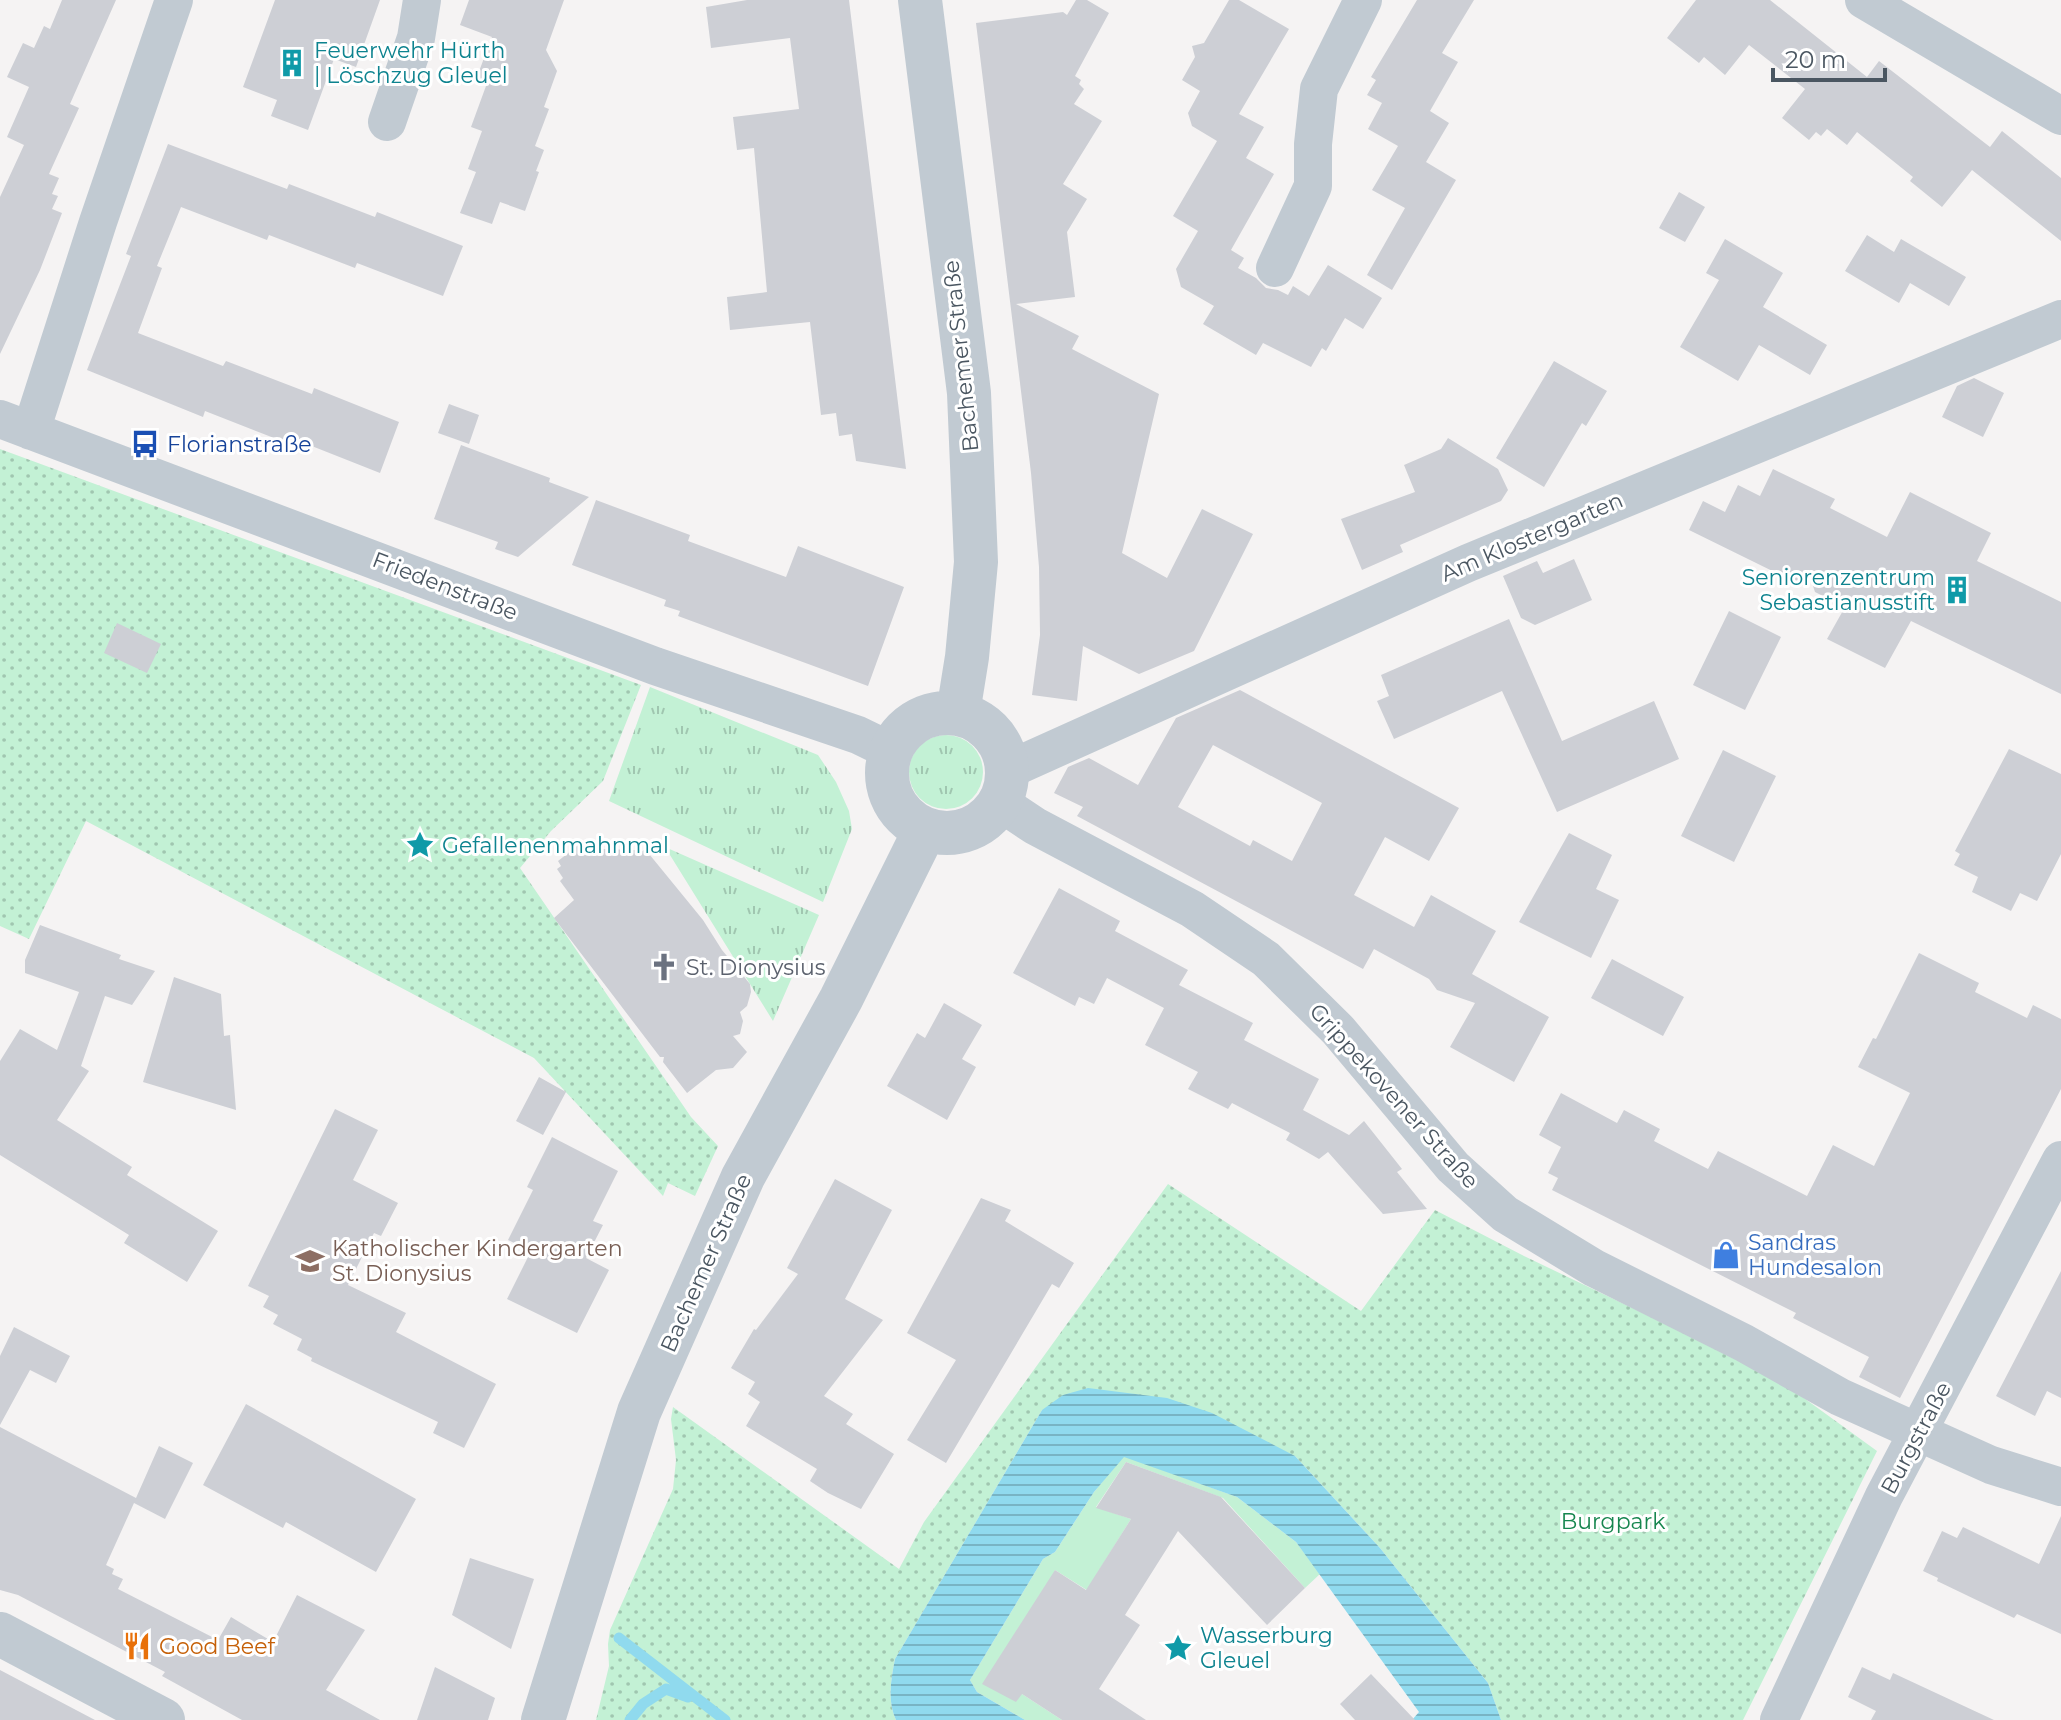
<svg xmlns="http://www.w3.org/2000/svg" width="2061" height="1720" font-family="Montserrat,sans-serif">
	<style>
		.grass { fill: url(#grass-tufts) }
		.park { fill: url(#park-dots) }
		.garden { fill: #c3f1d5 }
		.water { fill: url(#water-rules) }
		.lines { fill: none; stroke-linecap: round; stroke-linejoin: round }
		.stream { stroke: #90daee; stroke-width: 11 }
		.building { fill: #cdcfd5; fill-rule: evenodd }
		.minor { stroke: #c1cad2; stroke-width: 38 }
		.tertiary { stroke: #c1cad2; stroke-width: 44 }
		.labels { text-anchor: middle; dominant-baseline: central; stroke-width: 6; stroke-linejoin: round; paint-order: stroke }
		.culture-label { font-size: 22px; fill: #0d838f; stroke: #fff; text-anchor: start }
		.street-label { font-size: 22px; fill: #4a5661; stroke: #fff }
		.transit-label { font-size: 22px; fill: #164399; stroke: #fff; text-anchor: start }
		.worship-label { font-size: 22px; fill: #5b616d; stroke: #fff; text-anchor: start }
		.shop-label { font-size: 22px; fill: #366cbe; stroke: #fff; text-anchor: start }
		.education-label { font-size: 22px; fill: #785e54; stroke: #fff; text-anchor: start }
		.park-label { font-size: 22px; fill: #17864f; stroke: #fff }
		.food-label { font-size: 22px; fill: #c56008; stroke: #fff; text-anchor: start }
	</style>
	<defs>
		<pattern id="grass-tufts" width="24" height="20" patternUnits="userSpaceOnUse" patternTransform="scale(2)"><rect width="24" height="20" fill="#c3f1d5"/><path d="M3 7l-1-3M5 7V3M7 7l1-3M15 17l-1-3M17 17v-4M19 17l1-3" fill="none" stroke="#a0c6b0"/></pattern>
		<pattern id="park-dots" width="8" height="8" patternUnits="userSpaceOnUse" patternTransform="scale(2)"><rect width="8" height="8" fill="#c3f1d5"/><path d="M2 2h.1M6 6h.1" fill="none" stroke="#a0c6b0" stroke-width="1.8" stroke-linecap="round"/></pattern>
		<pattern id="water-rules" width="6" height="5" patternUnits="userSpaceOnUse" patternTransform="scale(2)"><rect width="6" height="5" fill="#90daee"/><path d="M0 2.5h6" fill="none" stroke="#78b4c4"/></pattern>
	</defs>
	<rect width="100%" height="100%" fill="#f5f3f3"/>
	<path class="grass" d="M650 687 818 755 836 782 849 811 852 829 823 902 609 801Z
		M909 772a37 37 0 1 1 74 0a37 37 0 1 1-74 0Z
		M665 847 819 915 773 1021Z"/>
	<path class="park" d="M0 449 641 685 603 781 551 831 520 868 691 1117 718 1146 695 1196 668 1183 663 1196 534 1058 86 821 29 939 0 926Z
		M1168 1184 1361 1311 1435 1210 1524 1256 1772 1375 1877 1451 1743 1720H1501L1488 1683 1380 1548 1295 1456 1042 1410 895 1659C891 1679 887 1701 896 1720H596L609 1666 608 1644 610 1630 673 1489 676 1460 671 1419 673 1407 899 1569 924 1522Z"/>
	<path class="garden" d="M1124 1456 1237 1497 1296 1542 1320 1574 1305 1588 1223 1498 1126 1462 1096 1507 1131 1519 1098 1572 1090 1592 1055 1570 1022 1694 1062 1720H1025L977 1692 970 1680 1043 1559 1055 1552 1094 1492Z"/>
	<path class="water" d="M1088 1388 1167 1398 1212 1413 1295 1456 1380 1548 1488 1683 1501 1720H1412L1419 1712 1296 1542 1237 1497 1124 1457 1094 1492 1055 1552 1043 1559 970 1680 977 1692 1025 1720H896C887 1701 891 1679 895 1659L1042 1410 1063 1395Z"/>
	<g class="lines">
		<path class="stream" d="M619 1638 725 1720
			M630 1720 643 1704 666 1689 688 1697"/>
	</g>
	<path class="building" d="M62 0H116L70 104 79 108 49 174 59 178 52 194 58 196 52 209 62 213 40 270 0 354V197L24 145 7 137 29 87 7 77 23 43 34 48 44 26 50 29Z
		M275 0H380L356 67 334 59 308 130 271 116 277 100 243 87Z
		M469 0H564L546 50 557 71 544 107 549 109 535 146 544 150 536 171 539 172 525 211 500 202 492 224 460 213 476 172 468 169 482 131 471 127 486 86 475 82 492 37 460 25Z
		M747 0H849L906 469 856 461 852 434 839 436 836 413 821 415 810 322 730 330 727 297 767 292 754 148 737 150 733 117 799 109 790 38 711 48 706 7Z
		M1076 0H1087L1109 13 1075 76 1081 80 1079 84 1084 89 1074 104 1102 121 1063 184 1087 199 1067 232 1075 297 1016 304 1079 336 1072 349 1159 394 1122 553 1167 578 1202 509 1253 534 1194 651 1139 674 1083 646 1077 701 1032 695 1040 635 1039 567 1031 473 976 23 1063 12 1067 15Z
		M1229 0H1239L1289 29 1239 114 1264 127 1246 158 1274 174 1231 250 1244 258 1238 268 1256 278 1266 288 1278 290 1288 295 1293 286 1309 296 1328 265 1382 298 1363 329 1345 318 1326 351 1322 348 1311 367 1263 343 1256 355 1203 324 1214 306 1181 287 1176 269 1198 231 1173 216 1217 141 1192 126 1188 113 1200 91 1182 80 1195 57 1192 46 1204 43Z
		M1417 0H1474L1442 53 1458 62 1430 111 1449 123 1426 162 1456 180 1392 290 1367 275 1405 208 1372 190 1398 146 1368 129 1382 103 1367 95 1376 80 1371 77Z
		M1696 0H1770L1867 77 1879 61 1990 147 2002 131 2061 178V241L1972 170 1942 207 1910 181 1913 177 1857 132 1847 145 1827 129 1821 136 1816 132 1809 140 1782 118 1805 89 1749 45 1725 75 1704 57 1699 63 1667 38Z
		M168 144 287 189 289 184 375 217 377 212 463 246 443 296 357 263 355 268 269 235 267 240 181 207 157 266 162 268 138 333 223 366 226 361 312 394 314 388 399 422 380 473 294 439 292 445 205 411 203 417 87 370 131 256 126 254Z
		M1679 192 1705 207 1685 242 1659 228Z
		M1867 235 1894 252 1901 239 1966 277 1949 306 1910 283 1899 303 1845 271Z
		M1725 239 1783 273 1763 307 1827 345 1810 375 1759 345 1738 381 1680 347 1719 280 1706 273Z
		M1554 361 1607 391 1586 426 1582 423 1544 487 1496 458Z
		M1974 378 2004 393 1983 437 1942 417 1957 386Z
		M449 404 479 415 469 444 438 433Z
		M1448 438 1498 469 1508 490 1501 501 1400 545 1403 552 1362 570 1341 519 1415 492 1404 465 1441 449Z
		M461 445 550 478 549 482 589 497 518 557 495 549 498 542 434 519Z
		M1773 469 1835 499 1830 508 1887 537 1910 492 1991 533 1977 561 2061 602V694L1911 621 1885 668 1827 639 1845 607 1815 592 1810 577 1805 587 1689 530 1703 501 1725 512 1738 485 1760 496Z
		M596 500 690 535 688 541 786 577 798 546 904 587 868 686 678 616 680 611 664 606 666 600 572 565Z
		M1574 559 1592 600 1535 625 1521 618 1503 576 1537 561 1543 573Z
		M1729 611 1781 637 1745 710 1693 685Z
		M1509 619 1562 741 1654 701 1679 759 1557 812 1502 691 1394 739 1377 701 1389 696 1381 675Z
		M117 623 161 644 147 673 104 653Z
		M1240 690 1459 808 1429 861 1385 837 1354 895 1414 927 1431 895 1496 931 1472 974 1549 1017 1514 1082 1450 1047 1475 1003 1437 990 1429 979 1374 949 1363 969 1077 816 1083 807 1054 793 1068 767 1089 758 1138 785 1176 718ZM1213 745 1322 803 1292 861 1253 840 1250 846 1178 807Z
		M2009 749 2061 774V854L2037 901 2020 893 2011 911 1972 892 1978 877 1954 865 1960 854 1955 851Z
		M1723 750 1776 776 1734 862 1681 836Z
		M1569 833 1612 855 1596 889 1619 900 1591 958 1519 922Z
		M586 839 590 844 595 840 602 849 635 850 638 855 645 849 703 920 722 950 750 984 751 992 747 1006 740 1012 743 1021 740 1034 733 1036 747 1052 733 1068 716 1070 687 1093 663 1062 664 1057H660L554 918 574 900 560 881 563 878 557 869 561 866 558 861Z
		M1059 888 1120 921 1115 931 1188 970 1179 985 1253 1023 1244 1040 1319 1079 1303 1110 1349 1135 1364 1121 1402 1169 1397 1172 1427 1209 1383 1214 1328 1152 1319 1159 1286 1140 1290 1133 1232 1103 1228 1109 1188 1089 1198 1072 1145 1045 1164 1008 1107 978 1094 1004 1079 997 1075 1006 1013 973Z
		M40 925 121 955 119 959 155 971 132 1005 105 996 81 1066 89 1071 57 1120 132 1167 127 1175 218 1231 187 1282 124 1243 129 1235 0 1155V1061L20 1029 57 1050 79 992 25 973V960Z
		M1919 953 1979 983 1975 992 2027 1018 2033 1005 2061 1019V1089L1900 1398 1859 1377 1869 1357 1793 1318 1796 1313 1552 1190 1558 1178 1548 1173 1561 1147 1539 1135 1561 1093 1617 1123 1624 1110 1660 1129 1654 1141 1708 1169 1718 1151 1807 1196 1833 1145 1874 1166 1910 1093 1858 1067 1873 1038 1876 1039Z
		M1612 959 1684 997 1663 1036 1591 998Z
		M174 977 221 994 224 1036 230 1035 236 1110 143 1082Z
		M944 1003 982 1025 962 1059 976 1067 947 1120 887 1086 917 1033 925 1038Z
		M539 1077 566 1092 543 1135 516 1121Z
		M335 1109 378 1130 353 1180 398 1203 381 1236 374 1233 348 1285 406 1313 396 1332 496 1384 464 1448 433 1433 438 1422 311 1361 312 1358 297 1350 302 1339 273 1324 278 1315 263 1307 269 1296 248 1286Z
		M552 1137 618 1171 593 1221 603 1225 586 1258 609 1270 577 1333 507 1299 531 1251 508 1240 533 1190 527 1187Z
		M835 1179 892 1210 845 1299 883 1320 824 1396 853 1414 846 1424 894 1454 861 1509 828 1493 810 1481 817 1469 746 1426 760 1402 748 1394 755 1382 731 1368 754 1329 756 1330 798 1274 787 1268Z
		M981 1198 1011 1210 1005 1221 1074 1263 1059 1288 1052 1284 946 1463 907 1440 956 1360 907 1333Z
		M2061 1271V1398L2047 1391 2035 1416 1996 1396Z
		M14 1327 70 1356 56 1383 30 1370 0 1425V1356Z
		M246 1404 416 1499 376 1572 286 1522 283 1528 203 1485Z
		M0 1427 136 1498 159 1446 193 1463 165 1519 134 1503 106 1565 114 1569 112 1574 123 1579 118 1589 218 1640 231 1617 273 1642 297 1595 365 1630 326 1690 380 1720H242L162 1676 165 1672 18 1595 0 1590Z
		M1126 1462 1221 1497 1305 1588 1267 1625 1178 1531 1125 1615 1140 1625 1099 1689 1146 1720H1062L1022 1694 1016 1702 982 1684 1055 1570 1086 1590 1131 1519 1096 1508Z
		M2061 1516V1634L2017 1614 2014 1618 1937 1581 1938 1578 1923 1571 1942 1531 1957 1538 1963 1527 2039 1564Z
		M470 1558 534 1579 511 1649 452 1615Z
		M435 1667 495 1698 488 1720H417Z
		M1862 1667 1890 1680 1893 1673 1994 1720H1871L1876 1711 1848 1697Z
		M0 1670 95 1720H0Z
		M1371 1674 1415 1720H1355L1340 1704Z"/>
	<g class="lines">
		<path class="minor" d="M1864 0 2061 116
			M387 122 416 38 422 0
			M1275 268 1313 186V144L1319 89 1363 0
			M0 419 655 666 858 735 891 751
			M31 431 98 222 174 0
			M1008 770 1468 563 2061 319
			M1002 804 1035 826 1192 909 1266 959 1338 1030 1453 1167 1505 1214 1594 1268 1744 1343 1840 1397 1991 1465 2061 1487
			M1779 1720 1884 1496 2061 1160"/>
		<path class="tertiary" d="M920 0 969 393 976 562 967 657 958 713
			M887 773a60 60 0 1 1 120 0a60 60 0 1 1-120 0Z
			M0 1634 163 1720
			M543 1720 639 1412 743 1177 841 999 925 830"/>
	</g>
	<defs>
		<symbol id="building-bare" viewBox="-9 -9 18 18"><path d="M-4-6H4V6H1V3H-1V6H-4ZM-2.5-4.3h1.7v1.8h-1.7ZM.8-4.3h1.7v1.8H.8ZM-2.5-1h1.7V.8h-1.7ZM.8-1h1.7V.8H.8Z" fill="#0f9aa8" stroke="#fff" stroke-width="2.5" paint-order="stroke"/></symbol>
		<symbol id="bus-bare" viewBox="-9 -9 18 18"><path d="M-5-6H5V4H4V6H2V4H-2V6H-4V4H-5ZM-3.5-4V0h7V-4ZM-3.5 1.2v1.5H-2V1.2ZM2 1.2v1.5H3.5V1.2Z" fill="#1a4fb4" stroke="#fff" stroke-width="2.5" paint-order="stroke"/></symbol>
		<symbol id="sight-bare" viewBox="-9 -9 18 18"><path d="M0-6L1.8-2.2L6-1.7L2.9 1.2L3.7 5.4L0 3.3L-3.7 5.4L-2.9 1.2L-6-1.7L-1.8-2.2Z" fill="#0f9aa8" stroke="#fff" stroke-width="2.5" paint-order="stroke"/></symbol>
		<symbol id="church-bare" viewBox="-9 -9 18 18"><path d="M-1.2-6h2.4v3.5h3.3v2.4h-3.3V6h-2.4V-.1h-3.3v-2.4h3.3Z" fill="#6b7280" stroke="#fff" stroke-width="2.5" paint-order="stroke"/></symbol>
		<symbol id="shop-bare" viewBox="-9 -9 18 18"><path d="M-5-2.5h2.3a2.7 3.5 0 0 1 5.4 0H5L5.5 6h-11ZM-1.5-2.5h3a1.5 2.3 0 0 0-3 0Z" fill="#3f7fe0" stroke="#fff" stroke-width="2.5" paint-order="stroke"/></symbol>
		<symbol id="school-bare" viewBox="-9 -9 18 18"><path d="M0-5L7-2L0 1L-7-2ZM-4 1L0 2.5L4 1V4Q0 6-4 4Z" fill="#8d6e63" stroke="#fff" stroke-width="2.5" paint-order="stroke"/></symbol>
		<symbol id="restaurant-bare" viewBox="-9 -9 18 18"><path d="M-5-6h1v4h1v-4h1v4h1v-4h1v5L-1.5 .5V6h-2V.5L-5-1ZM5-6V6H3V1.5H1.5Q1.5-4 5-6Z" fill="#e8710a" stroke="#fff" stroke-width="2.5" paint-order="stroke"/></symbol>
	</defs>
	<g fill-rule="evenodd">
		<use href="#building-bare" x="272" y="43" width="40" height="40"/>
		<use href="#bus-bare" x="125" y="424" width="40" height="40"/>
		<use href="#building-bare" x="1937" y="570" width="40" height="40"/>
		<use href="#sight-bare" x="400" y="825" width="40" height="40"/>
		<use href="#church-bare" x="644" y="947" width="40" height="40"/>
		<use href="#shop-bare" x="1706" y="1235" width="40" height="40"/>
		<use href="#school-bare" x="290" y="1241" width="40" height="40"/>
		<use href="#restaurant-bare" x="117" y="1626" width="40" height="40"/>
		<use href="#sight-bare" x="1158" y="1628" width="40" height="40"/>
	</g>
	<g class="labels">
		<g class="culture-label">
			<text x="314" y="50">Feuerwehr Hürth<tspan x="314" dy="25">| Löschzug Gleuel</tspan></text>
			<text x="1935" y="577" text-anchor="end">Seniorenzentrum<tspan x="1935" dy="25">Sebastianusstift</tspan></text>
			<text x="442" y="845">Gefallenenmahnmal</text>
			<text x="1200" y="1635">Wasserburg<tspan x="1200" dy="25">Gleuel</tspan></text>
		</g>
		<g class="street-label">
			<text transform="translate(961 356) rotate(-96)">Bachemer Straße</text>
			<text transform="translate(1532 537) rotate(-23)">Am Klostergarten</text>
			<text transform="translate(445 586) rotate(21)">Friedenstraße</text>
			<text transform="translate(1394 1096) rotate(48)">Grippekovener Straße</text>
			<text transform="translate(706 1263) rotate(-66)">Bachemer Straße</text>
			<text transform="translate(1916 1438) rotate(-62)">Burgstraße</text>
		</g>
		<g class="transit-label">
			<text x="167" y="444">Florianstraße</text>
		</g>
		<g class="worship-label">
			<text x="686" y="967">St. Dionysius</text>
		</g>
		<g class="shop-label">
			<text x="1748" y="1242">Sandras<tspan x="1748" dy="25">Hundesalon</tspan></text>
		</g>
		<g class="education-label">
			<text x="332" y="1248">Katholischer Kindergarten<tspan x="332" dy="25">St. Dionysius</tspan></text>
		</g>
		<g class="park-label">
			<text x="1613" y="1521">Burgpark</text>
		</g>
		<g class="food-label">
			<text x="159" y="1646">Good Beef</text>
		</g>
	</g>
	<path d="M1773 68v12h112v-12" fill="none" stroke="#4a5661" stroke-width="4"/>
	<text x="1785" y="68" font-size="24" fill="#4a5661" stroke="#ffffff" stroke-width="6" paint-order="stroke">20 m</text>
</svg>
